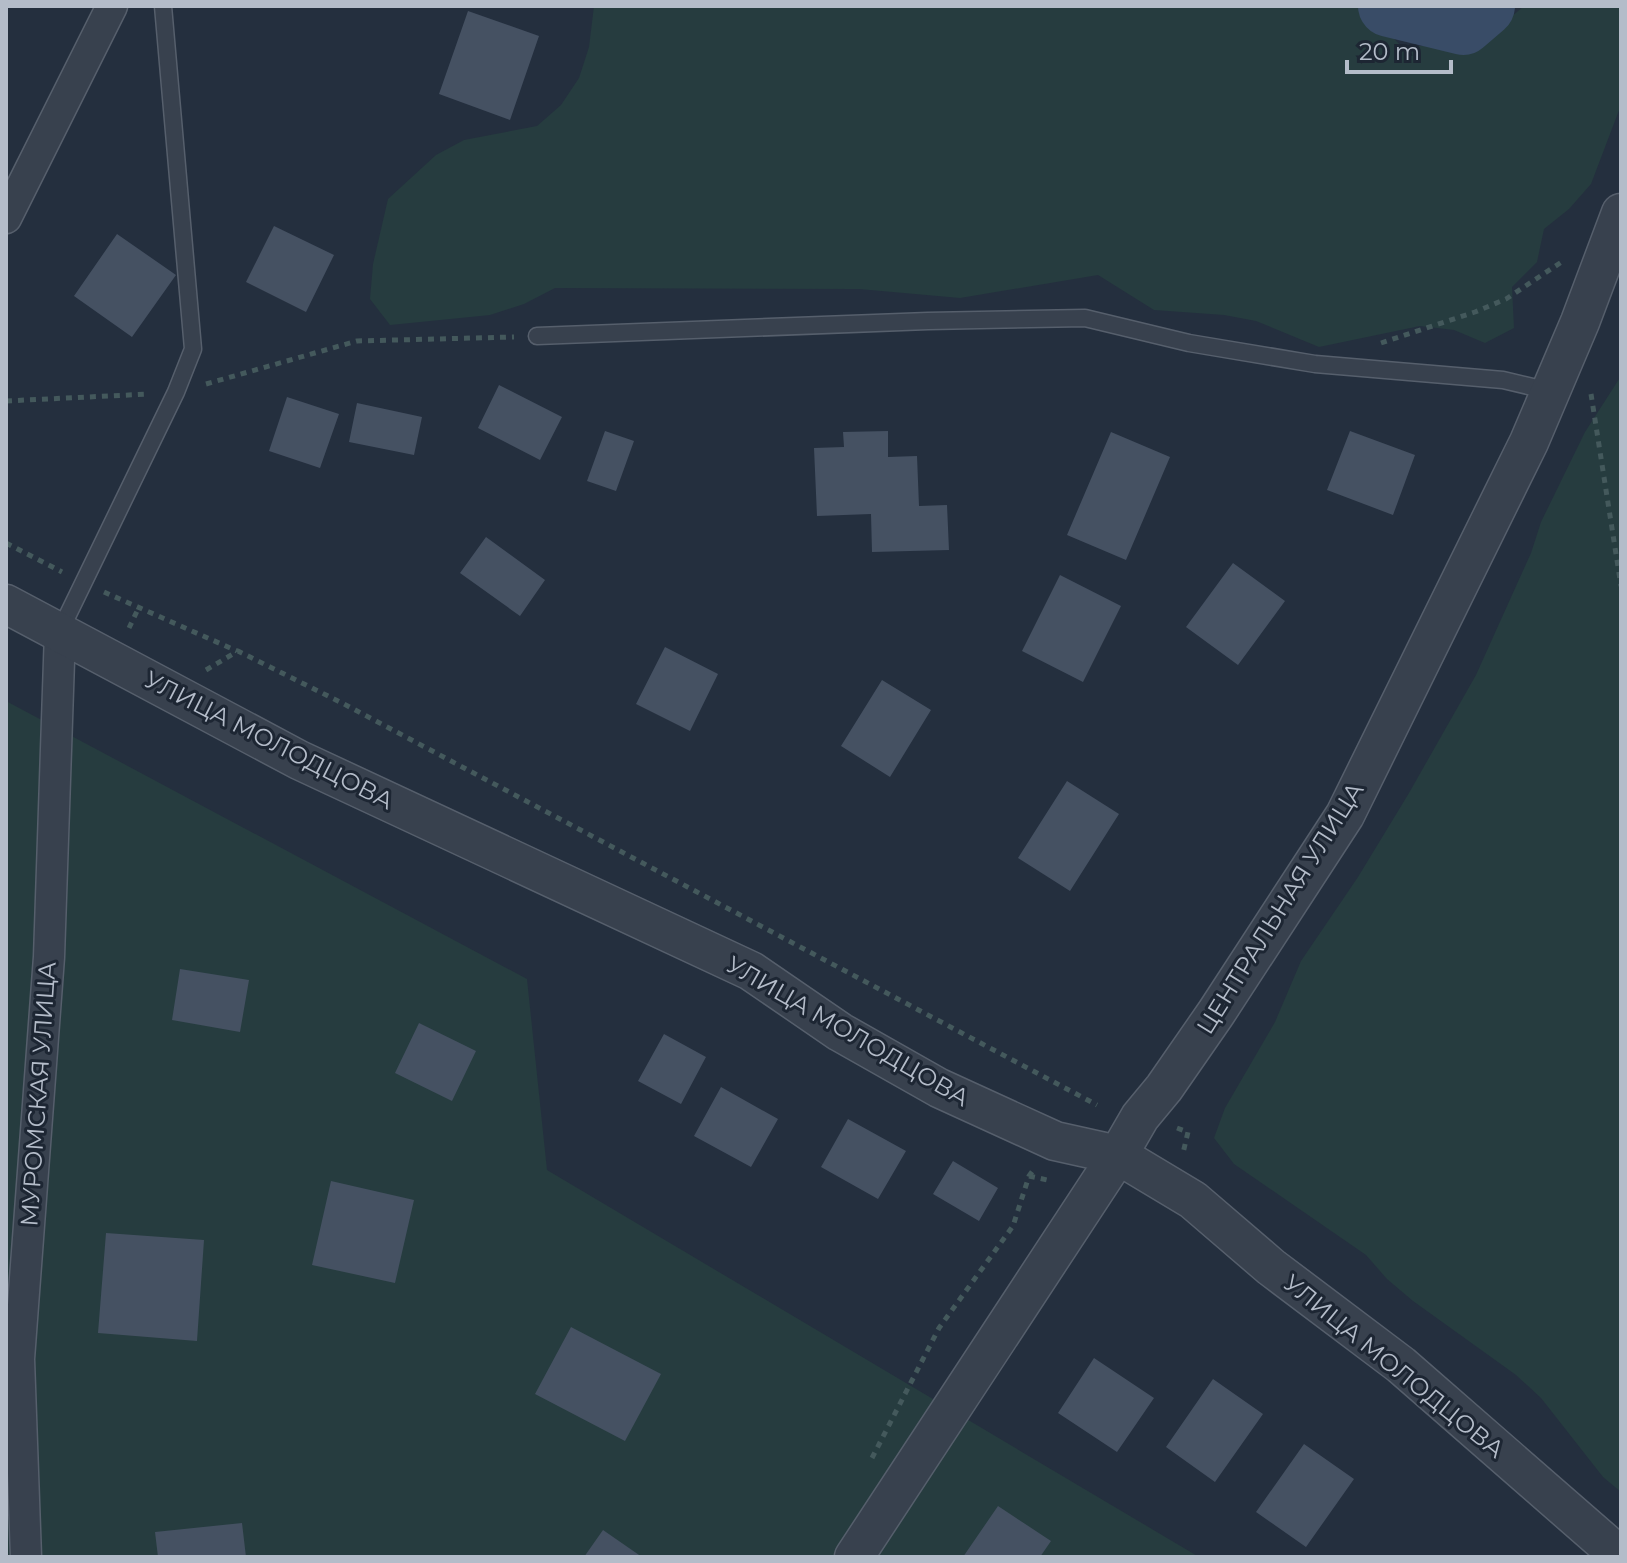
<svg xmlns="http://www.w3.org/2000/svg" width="1627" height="1563" font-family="Montserrat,sans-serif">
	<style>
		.green { fill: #263c3f }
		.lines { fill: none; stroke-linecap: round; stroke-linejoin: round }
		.river { stroke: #394c67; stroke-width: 62 }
		.building { fill: #455162 }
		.service-casing { stroke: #565f6c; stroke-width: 19 }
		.minor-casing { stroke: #565f6c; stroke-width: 33 }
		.tertiary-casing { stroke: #565f6c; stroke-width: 41 }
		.path { stroke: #44595c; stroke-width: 5; stroke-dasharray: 6 6; stroke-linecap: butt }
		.service { stroke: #38414e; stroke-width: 16 }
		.minor { stroke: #38414e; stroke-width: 30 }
		.tertiary { stroke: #38414e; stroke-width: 38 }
		.labels { text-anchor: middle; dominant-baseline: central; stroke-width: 6; stroke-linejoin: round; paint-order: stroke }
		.street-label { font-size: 24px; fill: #b4bcc9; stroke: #1d2633 }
	</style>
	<rect width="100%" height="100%" fill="#242f3e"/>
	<path class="green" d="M594 6H1363L1401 46H1477L1524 6H1621V105L1591 184 1569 209 1544 229 1537 262 1512 287 1514 328 1485 343 1454 330 1420 326 1319 347 1256 321 1224 315 1154 310 1098 275 960 298 859 289 555 288 524 304 490 315 390 325 370 299 373 264 388 199 436 155 464 140 537 126 561 105 579 78 589 47Z
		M1621 376V1492L1603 1477 1541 1398 1516 1375 1413 1301 1387 1279 1366 1255 1234 1164 1214 1138 1225 1108 1275 1022 1301 961 1358 877 1409 793 1476 675 1531 553 1541 522 1585 432Z
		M6 701 527 979 547 1170 1199 1557H6Z"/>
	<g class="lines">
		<path class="river" d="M1389 6 1463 24 1484 6"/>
	</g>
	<path class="building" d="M468 11 539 36 510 120 439 94Z
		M274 226 334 255 306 312 246 282Z
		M117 234 176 275 132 337 74 296Z
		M499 385 562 417 540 460 478 428Z
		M287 397 339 414 320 468 269 451Z
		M357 403 422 417 414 455 349 442Z
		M605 431 634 441 616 491 587 481Z
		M888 431V457L917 456 919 506 947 505 949 550 872 552 871 514 817 516 814 448 844 447 843 432Z
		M1350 431 1415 455 1393 515 1327 490Z
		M1111 432 1170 457 1126 560 1067 535Z
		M486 537 545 580 520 616 460 573Z
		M1233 563 1285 601 1238 665 1186 627Z
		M1060 575 1121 606 1083 682 1022 651Z
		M665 647 718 674 690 731 636 704Z
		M882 680 931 710 890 777 841 746Z
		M1067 781 1119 814 1070 891 1018 858Z
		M180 969 249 980 240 1032 172 1020Z
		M419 1023 476 1051 452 1101 395 1073Z
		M664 1034 706 1057 681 1104 638 1081Z
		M721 1087 778 1119 751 1167 694 1136Z
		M848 1119 906 1151 878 1199 821 1167Z
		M953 1161 998 1188 979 1221 933 1194Z
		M331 1181 414 1200 395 1283 312 1265Z
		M106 1233 204 1240 197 1341 98 1333Z
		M571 1327 661 1374 625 1441 535 1394Z
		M1094 1358 1154 1398 1117 1452 1058 1413Z
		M1213 1379 1263 1414 1215 1482 1166 1447Z
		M1304 1444 1354 1479 1306 1547 1256 1512Z
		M998 1506 1051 1541 1040 1557H963Z
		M242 1523 246 1557H158L155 1532Z
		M603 1530 642 1557H584Z"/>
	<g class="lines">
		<defs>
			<path id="service" d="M537 336 928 321 1085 318 1189 343 1315 364 1503 380 1550 391
				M60 631 176 392 193 349 163 6"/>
			<path id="minor" d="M6 218 112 6
				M26 1557 19 1359 49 957 60 631"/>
			<path id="tertiary" d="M6 604 299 760 751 971 840 1032 939 1088 1055 1141 1118 1155 1193 1200 1271 1267 1401 1365 1621 1557
				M854 1557 1118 1155 1140 1117 1164 1088 1216 1013 1345 815 1529 442 1580 322 1621 213"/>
		</defs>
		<use href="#service" class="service-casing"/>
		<use href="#minor" class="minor-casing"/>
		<use href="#tertiary" class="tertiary-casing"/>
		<path class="path" d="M1381 343 1475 312 1506 299 1563 261
			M206 384 357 341 514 337
			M1591 394 1621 586
			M6 401 149 394
			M6 543 62 572
			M104 592 237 651
			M129 628 139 607
			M206 670 238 651 344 704 1097 1105
			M1177 1128 1188 1132 1183 1153
			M1029 1176 1052 1181
			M872 1458 939 1328 1013 1226 1029 1176 1034 1169"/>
		<use href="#service" class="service"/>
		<use href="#minor" class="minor"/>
		<use href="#tertiary" class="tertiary"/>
	</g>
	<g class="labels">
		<g class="street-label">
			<text transform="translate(269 740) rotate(27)">УЛИЦА МОЛОДЦОВА</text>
			<text transform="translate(1280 908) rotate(-58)">ЦЕНТРАЛЬНАЯ УЛИЦА</text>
			<text transform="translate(848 1031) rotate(30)">УЛИЦА МОЛОДЦОВА</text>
			<text transform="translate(38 1094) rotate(-86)">МУРОМСКАЯ УЛИЦА</text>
			<text transform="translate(1394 1366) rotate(39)">УЛИЦА МОЛОДЦОВА</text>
		</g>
	</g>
	<rect width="1627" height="1563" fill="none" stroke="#b4bcc9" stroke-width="16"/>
	<path d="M1347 60v12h104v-12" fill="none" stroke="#b4bcc9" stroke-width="4"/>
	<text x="1359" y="60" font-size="24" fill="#b4bcc9" stroke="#1d2633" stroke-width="6" paint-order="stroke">20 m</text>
</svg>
